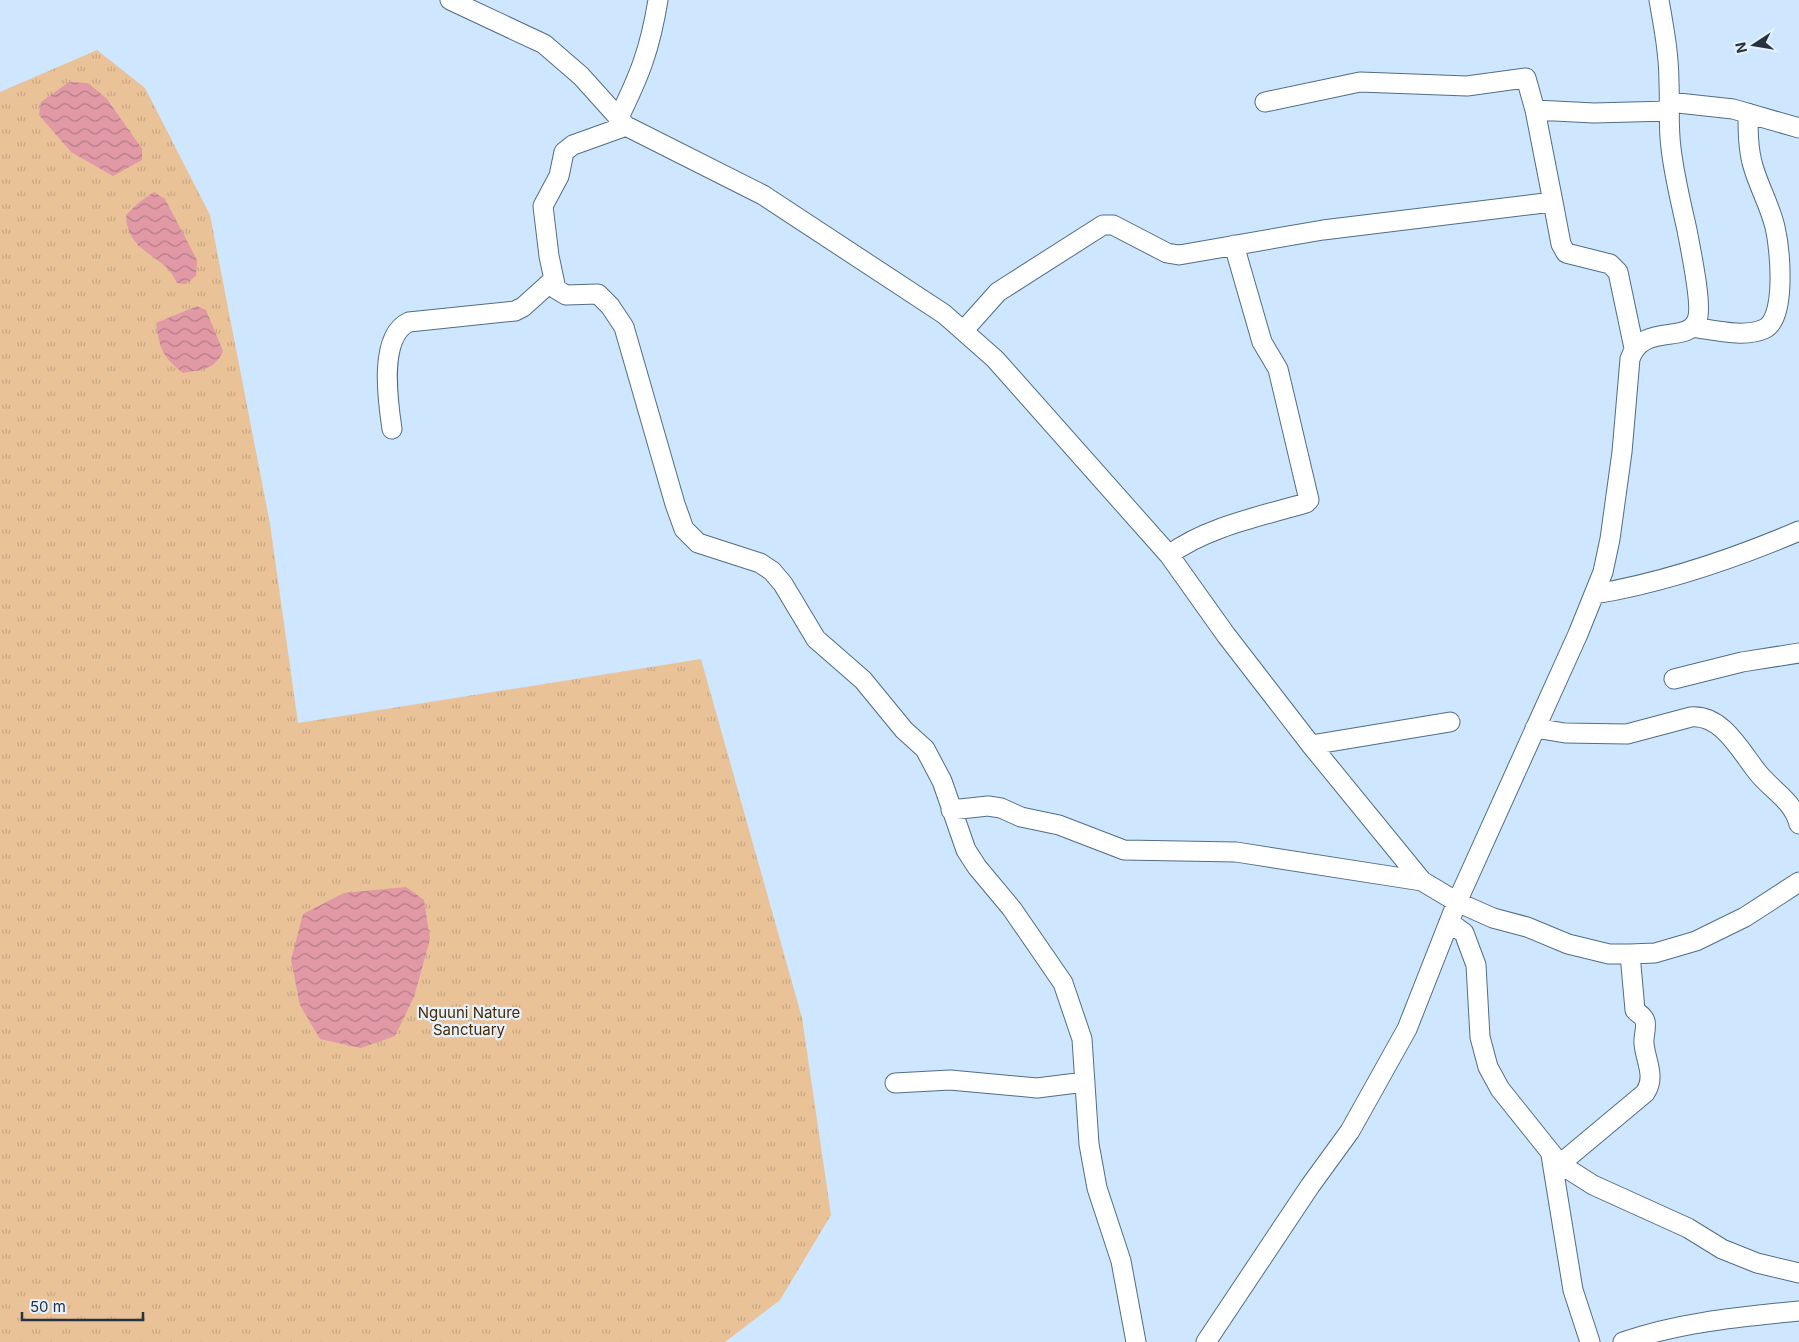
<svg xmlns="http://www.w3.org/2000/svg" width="1799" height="1342" font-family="Inter,sans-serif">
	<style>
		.grass { fill: url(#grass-tufts) }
		.water { fill: url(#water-waves) }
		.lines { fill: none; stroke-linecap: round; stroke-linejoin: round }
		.street-casing { stroke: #516d87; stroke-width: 21 }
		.street { stroke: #fff; stroke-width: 19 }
		.labels { text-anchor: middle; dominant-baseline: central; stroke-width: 4.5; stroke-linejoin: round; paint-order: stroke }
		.park-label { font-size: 15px; fill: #482900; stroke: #e5f2fe }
	</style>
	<defs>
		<pattern id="grass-tufts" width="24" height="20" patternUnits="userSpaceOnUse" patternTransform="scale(1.25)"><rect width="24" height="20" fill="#e9c298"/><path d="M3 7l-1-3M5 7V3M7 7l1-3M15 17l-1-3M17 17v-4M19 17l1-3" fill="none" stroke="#c8a784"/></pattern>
		<pattern id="water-waves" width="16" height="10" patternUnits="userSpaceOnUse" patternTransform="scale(1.25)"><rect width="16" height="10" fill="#e099a5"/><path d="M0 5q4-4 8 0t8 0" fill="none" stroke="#b57d88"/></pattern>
	</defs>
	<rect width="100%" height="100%" fill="#cee6fe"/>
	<path class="grass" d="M97 50 145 88 210 215 270 524 298 723 701 659 802 1018 831 1215 780 1300 725 1342H0V92Z"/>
	<path class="water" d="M69 82 88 83 107 99 142 149V160L113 176 71 152 39 115 41 102Z
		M154 192 165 199 197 260 196 276 185 284 177 283C174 277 170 270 165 266 146 250 127 244 126 215L138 203Z
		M197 306 206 310 223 351C214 371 202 369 183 373 162 356 160 350 156 323Z
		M406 887 424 900 430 939 414 997 395 1036 361 1048 320 1039 300 1005 291 960 303 914 344 893Z"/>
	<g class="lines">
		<defs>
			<path id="street" d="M450 0 544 44 581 76 626 126 763 195 944 314 995 359 1169 555 1226 635 1311 745 1422 881 1457 902 1493 918 1527 927 1568 944 1609 954H1630L1655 953 1696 941 1745 917 1799 882
				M1265 102 1360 82 1467 86 1526 78 1535 110 1594 113 1669 111
				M1669 102 1733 109 1799 128
				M1535 110 1553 202
				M618 119C640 75 650 49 658 0
				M626 126 573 145 564 152 559 176 543 206 549 256 556 289 566 295 598 294 610 306 624 327 675 504 684 529 698 543 760 563 772 571 783 584 816 639 863 680 904 730 925 749 942 781 966 850 977 867 1012 909 1063 983 1082 1039 1089 1144 1097 1188 1121 1261 1136 1342
				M1692 327C1714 330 1744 338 1764 329 1787 319 1780 249 1775 227 1770 206 1759 187 1753 166 1748 149 1748 130 1748 113
				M964 330 998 292 1103 225H1113L1167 253 1179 255 1323 230 1553 202 1561 244 1566 253 1610 264 1618 272 1634 348
				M392 429C388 402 378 336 409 322L515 311 523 307 553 280
				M1169 555C1206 527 1262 516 1306 503L1309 500 1278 369 1262 342 1234 245
				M1595 594C1666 582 1733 559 1799 531
				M1674 679 1742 662 1799 653
				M1535 728 1565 733 1627 734 1691 717C1723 714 1742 754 1759 774 1774 792 1793 801 1799 824
				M1311 745 1450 722
				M951 810 988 806 1001 808 1021 817 1059 825 1124 850 1236 852 1422 881
				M1449 922 1464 933 1476 965 1480 1037 1488 1067 1500 1089 1560 1164 1593 1185 1688 1228 1722 1249 1757 1263 1799 1273
				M895 1083 950 1080 1037 1088 1085 1082
				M1551 1155 1573 1290 1590 1342
				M1560 1164 1645 1093C1656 1077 1646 1062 1644 1044 1643 1037 1647 1028 1645 1021 1643 1015 1638 1014 1635 1010L1630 954
				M1206 1342 1310 1186 1350 1131 1407 1029 1457 902 1578 634 1603 572 1610 539 1622 452 1630 359C1642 322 1688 345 1697 320 1703 306 1690 247 1687 230 1681 203 1674 175 1671 148 1668 126 1670 104 1669 83 1669 55 1664 28 1659 0
				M1623 1342C1680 1322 1739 1317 1799 1311"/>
		</defs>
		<use href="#street" class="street-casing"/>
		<use href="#street" class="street"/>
	</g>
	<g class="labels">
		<g class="park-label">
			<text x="469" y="1012">Nguuni Nature<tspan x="469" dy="17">Sanctuary</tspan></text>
		</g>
	</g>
	<g transform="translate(1754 45) rotate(258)" stroke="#e5f2fe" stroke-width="4" paint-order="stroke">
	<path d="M0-4L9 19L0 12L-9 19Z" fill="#26323e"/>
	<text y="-8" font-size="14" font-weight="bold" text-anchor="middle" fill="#26323e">N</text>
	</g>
	<path d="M22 1312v8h121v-8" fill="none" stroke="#26323e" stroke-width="2.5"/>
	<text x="30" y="1312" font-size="15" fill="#26323e" stroke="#e5f2fe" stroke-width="4" paint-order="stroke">50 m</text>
</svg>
